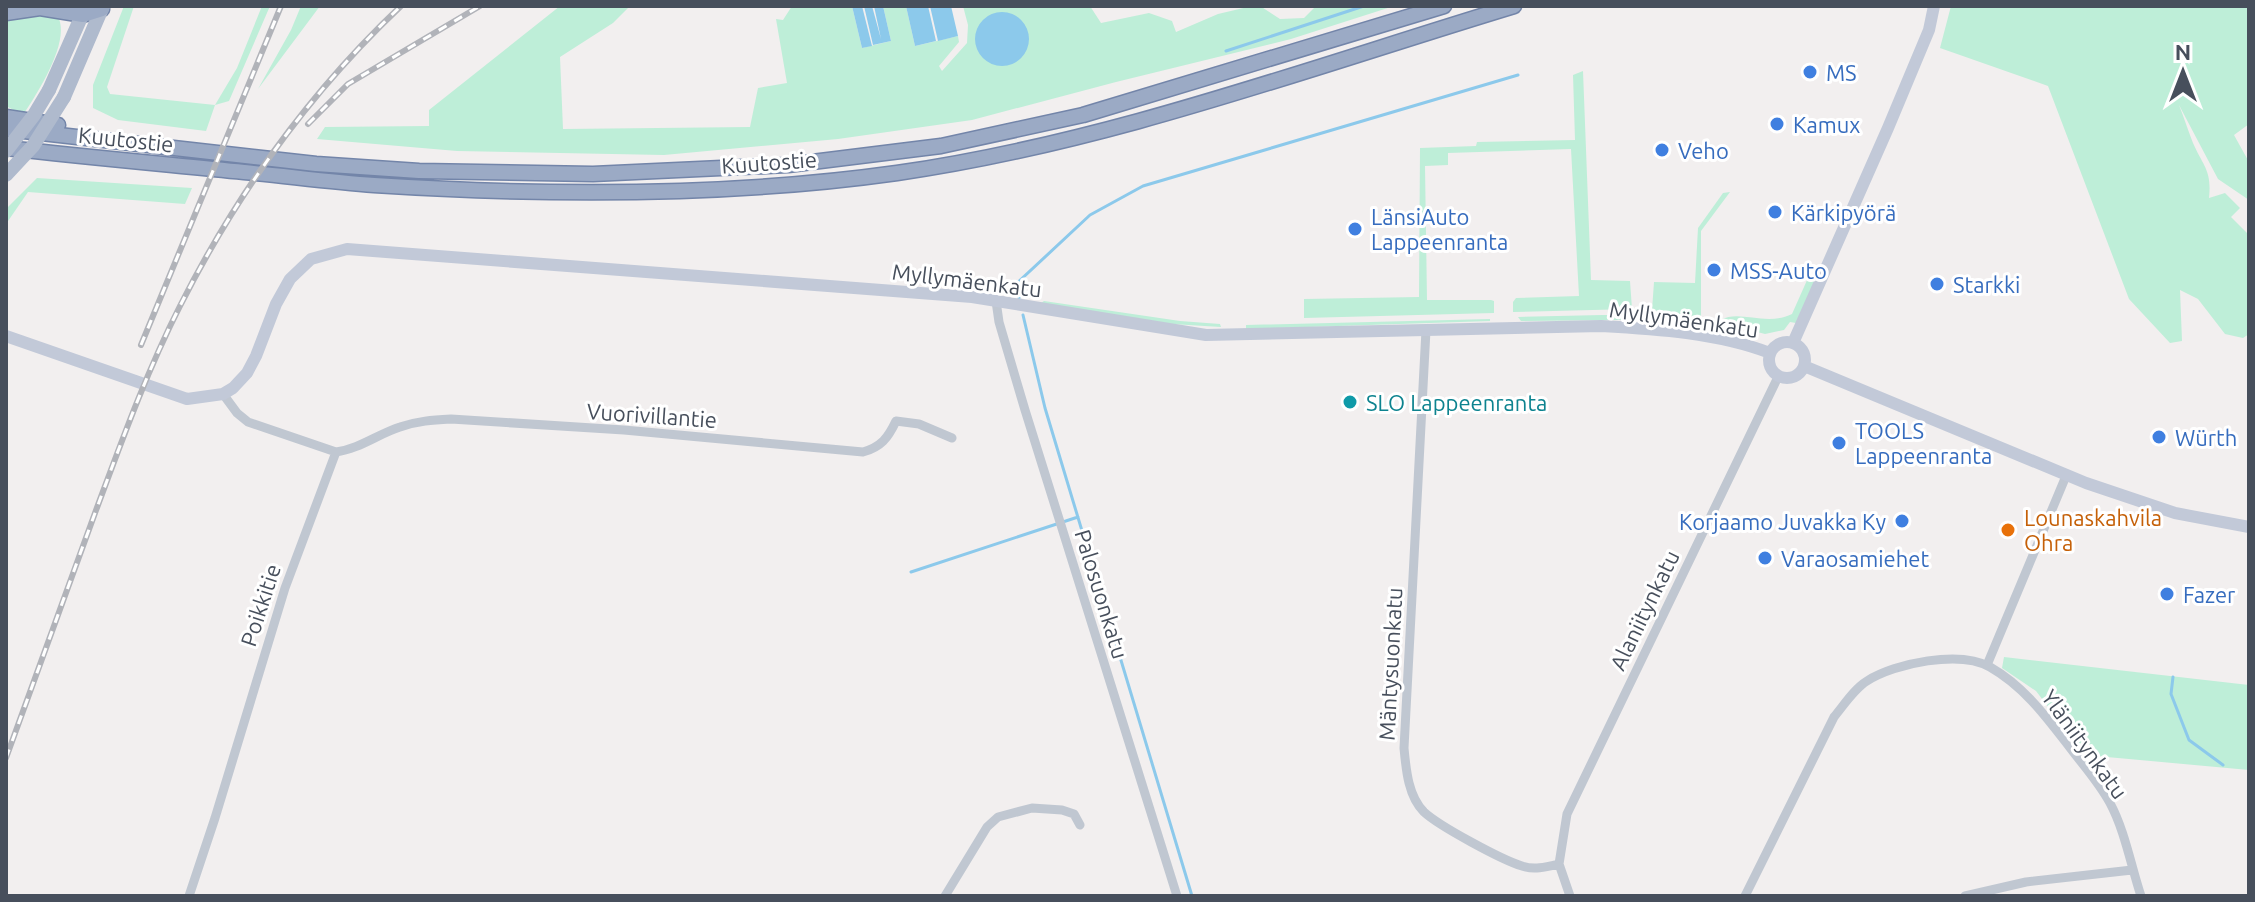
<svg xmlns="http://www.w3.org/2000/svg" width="2255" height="902" font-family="Ubuntu,sans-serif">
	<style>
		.green { fill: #beeed8 }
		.water { fill: #8cc9eb }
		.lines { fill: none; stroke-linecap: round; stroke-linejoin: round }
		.stream { stroke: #8cc9eb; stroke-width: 3 }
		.trunk-casing { stroke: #7385a9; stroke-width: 17 }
		.minor { stroke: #c0c7d1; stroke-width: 9 }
		.secondary { stroke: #c2c9d8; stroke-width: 12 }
		.primary { stroke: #afbacd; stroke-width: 14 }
		.trunk { stroke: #9baac5; stroke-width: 14 }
		.rail-casing { stroke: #b1b3b9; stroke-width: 6 }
		.rail { stroke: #fff; stroke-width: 3; stroke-dasharray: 9; stroke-linecap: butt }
		.primary-bridge { stroke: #afbacd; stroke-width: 14 }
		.shop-dot { fill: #3f7fe0; stroke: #fff; stroke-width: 3 }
		.culture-dot { fill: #0f9aa8; stroke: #fff; stroke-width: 3 }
		.food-dot { fill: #e8710a; stroke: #fff; stroke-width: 3 }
		.labels { text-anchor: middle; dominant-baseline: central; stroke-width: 6; stroke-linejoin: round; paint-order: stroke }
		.shop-label { font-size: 22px; fill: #366cbe; stroke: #fff; text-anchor: start }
		.street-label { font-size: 22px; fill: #474f5c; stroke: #fff }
		.culture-label { font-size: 22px; fill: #0d838f; stroke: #fff; text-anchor: start }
		.food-label { font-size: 22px; fill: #c56008; stroke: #fff; text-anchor: start }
	</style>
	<rect width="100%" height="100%" fill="#f2efef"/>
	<path class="green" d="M124 6H134L107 87 110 94 215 105 237 68 262 6H270L229 101 215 105 206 131 118 120 93 108V85Z
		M301 6H320L258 89 291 30Z
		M560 6H630L613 23 560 57 563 129 750 127 758 88 787 83 776 19 783 20 792 6H852L862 48 891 41 883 6H906L915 46 958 36 959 42 939 66 942 71 967 43 968 25 963 6H1090L1101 23 1149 13 1172 21 1176 32 1218 14 1252 6H1260L1280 19 1304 18 1316 6H1394L1291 39 1116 82 972 120 838 139 664 155 457 151 317 139 325 127 429 126V110Z
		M1951 6H2249V124L2234 135 2249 162V200L2218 179 2179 105C2184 118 2188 130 2193 143 2203 166 2212 170 2209 198L2225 193 2240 208 2231 217 2249 235V334L2243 338 2225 334 2198 299 2180 290 2182 341 2170 343 2129 299 2048 86 1940 48Z
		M36 12 59 19C69 44 37 94 23 115L6 106V18Z
		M1583 71 1591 280 1630 281 1632 309 1513 312V302L1516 298 1579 296 1571 149 1448 153V165L1425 166 1427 300H1491L1494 301V313L1304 318V299L1419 297 1420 148 1476 146 1477 142 1575 140 1573 75Z
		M37 178 192 188 185 204 28 192 6 224 7 208Z
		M1730 192 1701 231V317L1652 310 1654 282 1695 283 1698 228 1723 193Z
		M1808 278 1815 280 1796 323 1790 322 1784 330 1765 334 1723 323 1721 320C1739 309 1766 327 1792 314Z
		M1044 301 1180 321 1220 324 1221 327 1172 324 1041 303Z
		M1602 315H1629L1620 320 1521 321 1518 317Z
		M1490 319V321L1246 329V325Z
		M2004 657 2249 685V770L2085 755 2036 691 2002 668Z"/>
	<path class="water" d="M852 6H862L872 46 862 48Z
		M864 6H872L881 39 874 6H883L891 41 873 45Z
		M906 6H928L936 41 915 46Z
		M930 6H951L958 36 938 41Z
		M975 39a27 27 0 1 1 54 0a27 27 0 1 1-54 0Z"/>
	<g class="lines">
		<path class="stream" d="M1226 51 1364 6
			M1019 298 1015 285 1090 215 1143 186 1518 75
			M1023 315 1045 408 1192 896
			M911 572 1078 517
			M2173 677 2171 694 2189 740 2223 765"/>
		<defs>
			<path id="trunk" d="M6 13 40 8 83 15 102 9 99 6
				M6 117 58 125
				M6 129 316 164 419 171 593 174 788 165 941 146 1083 115 1444 6
				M6 148C85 157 164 164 244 172 287 176 331 182 374 185 546 196 726 197 897 173 1107 143 1312 67 1514 6"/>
		</defs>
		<use href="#trunk" class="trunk-casing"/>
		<path class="minor" d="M996 301 999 322 1025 410 1177 896
			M1426 330 1404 748C1406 769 1408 796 1424 812 1439 826 1502 860 1522 866 1534 870 1546 867 1559 864
			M223 394 237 413 248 422 336 452C359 449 378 434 400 427 417 421 433 420 451 419L624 430 863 452C881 447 888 438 896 421L919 424 952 438
			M1987 665 2066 476
			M189 896 215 818 285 588 336 452
			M945 896 987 827 998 817 1032 808 1062 810 1074 814 1080 825
			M1570 896 1559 864 1567 814 1778 377
			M1745 896 1834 717C1844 705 1854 689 1867 681 1895 663 1960 650 1990 667 2025 687 2047 718 2071 749 2084 766 2100 784 2110 803 2125 831 2131 866 2141 896
			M1965 896 2026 882 2132 870"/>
		<path class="secondary" d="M6 336 187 399 223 394 233 388 247 373 256 356 276 304 290 279 311 259 347 249 972 297 1206 335 1601 326C1656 329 1718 333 1770 353
			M1769 360a18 18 0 1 1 36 0a18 18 0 1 1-36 0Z
			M1793 343 1888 128 1929 30 1934 6
			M1804 366 2086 483 2175 513 2249 527"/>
		<path class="primary" d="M49 90 86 6
			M64 97 103 6"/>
		<use href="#trunk" class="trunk"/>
		<defs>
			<path id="rail" d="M308 124 348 84 480 6
				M141 345 281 6
				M6 758C36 676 65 595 95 513 121 443 146 373 180 306 236 195 310 92 401 6"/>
		</defs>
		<use href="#rail" class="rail-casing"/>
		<use href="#rail" class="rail"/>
		<path class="primary-bridge" d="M6 151 34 115 49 90
			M6 175 33 146 64 97"/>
	</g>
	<g class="shop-dot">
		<circle cx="1810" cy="72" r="8"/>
		<circle cx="1777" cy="124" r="8"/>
		<circle cx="1662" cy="150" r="8"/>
		<circle cx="1775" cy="212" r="8"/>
		<circle cx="1355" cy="229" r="8"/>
		<circle cx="1714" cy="270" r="8"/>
		<circle cx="1937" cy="284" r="8"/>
		<circle cx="2159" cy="437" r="8"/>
		<circle cx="1839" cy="443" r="8"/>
		<circle cx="1902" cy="521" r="8"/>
		<circle cx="1765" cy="558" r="8"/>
		<circle cx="2167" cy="594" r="8"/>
	</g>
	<circle class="culture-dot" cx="1350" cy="402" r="8"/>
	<circle class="food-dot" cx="2008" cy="530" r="8"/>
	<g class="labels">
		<g class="shop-label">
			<text x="1826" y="72">MS</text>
			<text x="1793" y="124">Kamux</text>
			<text x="1678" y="150">Veho</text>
			<text x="1791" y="212">Kärkipyörä</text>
			<text x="1371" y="216">LänsiAuto<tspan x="1371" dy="25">Lappeenranta</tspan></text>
			<text x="1730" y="270">MSS-Auto</text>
			<text x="1953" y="284">Starkki</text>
			<text x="1855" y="430">TOOLS<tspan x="1855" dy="25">Lappeenranta</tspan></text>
			<text x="2175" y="437">Würth</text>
			<text x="1886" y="521" text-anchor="end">Korjaamo Juvakka Ky</text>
			<text x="1781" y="558">Varaosamiehet</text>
			<text x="2183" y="594">Fazer</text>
		</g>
		<g class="street-label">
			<text transform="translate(126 139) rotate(6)">Kuutostie</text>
			<text transform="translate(769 162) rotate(-4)">Kuutostie</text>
			<text transform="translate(967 280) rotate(7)">Myllymäenkatu</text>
			<text transform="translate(1684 319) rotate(8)">Myllymäenkatu</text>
			<text transform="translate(652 415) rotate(4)">Vuorivillantie</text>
			<text transform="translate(1102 594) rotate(73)">Palosuonkatu</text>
			<text transform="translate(260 605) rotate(-72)">Poikkitie</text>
			<text transform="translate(1644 610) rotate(-64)">Alaniitynkatu</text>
			<text transform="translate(1390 664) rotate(-87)">Mäntysuonkatu</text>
			<text transform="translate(2085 744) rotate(54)">Yläniitynkatu</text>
		</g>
		<g class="culture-label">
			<text x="1366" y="402">SLO Lappeenranta</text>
		</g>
		<g class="food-label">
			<text x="2024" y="517">Lounaskahvila<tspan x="2024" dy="25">Ohra</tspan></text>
		</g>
	</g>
	<rect width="2255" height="902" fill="none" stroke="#474f5c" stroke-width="16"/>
	<g transform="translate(2183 72)" stroke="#ffffff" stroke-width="6" paint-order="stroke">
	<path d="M0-6L14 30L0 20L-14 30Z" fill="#474f5c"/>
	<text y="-12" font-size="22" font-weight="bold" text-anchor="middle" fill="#474f5c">N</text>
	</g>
</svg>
